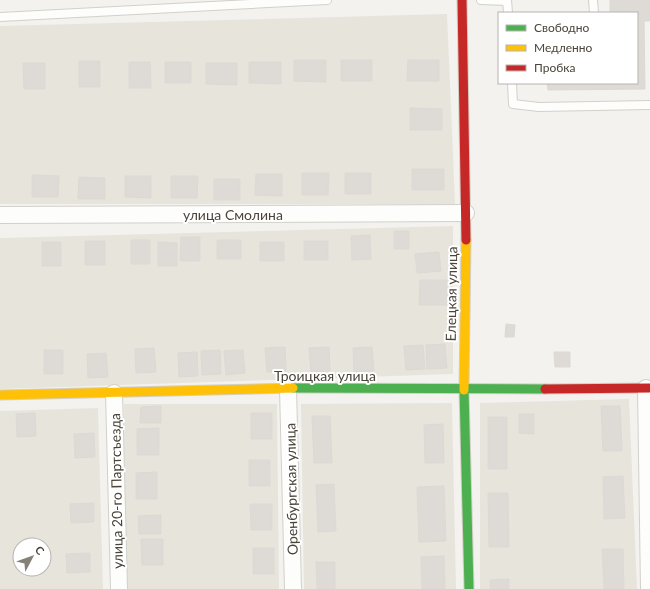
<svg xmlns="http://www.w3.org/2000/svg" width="650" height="589" font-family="Lato,sans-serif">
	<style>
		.residential { fill: #e7e4dc; fill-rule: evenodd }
		.building { fill: #dedbd6; stroke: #dcd9d4 }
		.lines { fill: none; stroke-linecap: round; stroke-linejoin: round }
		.lane-casing { stroke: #d2d0cb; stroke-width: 10 }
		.street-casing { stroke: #d2d0cb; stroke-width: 18 }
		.fast-casing { stroke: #d3cfc5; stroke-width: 11 }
		.slow-casing { stroke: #d3cfc5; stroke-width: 11 }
		.jam-casing { stroke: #d3cfc5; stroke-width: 11 }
		.lane { stroke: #fdfdfc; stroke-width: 8 }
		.street { stroke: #fdfdfc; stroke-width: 16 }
		.fast { stroke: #4caf50; stroke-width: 9 }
		.slow { stroke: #ffc107; stroke-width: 9 }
		.jam { stroke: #c62828; stroke-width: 9 }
		.labels { text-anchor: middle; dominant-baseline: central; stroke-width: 4; stroke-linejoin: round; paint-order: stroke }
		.street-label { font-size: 14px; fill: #4b4439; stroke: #fff }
	</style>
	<rect width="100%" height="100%" fill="#f4f2ee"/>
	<path class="residential" d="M447 14 455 204H0V26Z
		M453 226V374L0 389V238Z
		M629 399 637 589H480V403Z
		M452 403 456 589H304L301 404Z
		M124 404H277L279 589H125Z
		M98 408 103 589H0V411ZM20 545H44V569H20Z"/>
	<path class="building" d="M610 0H650V21H644L645 89 548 90 547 83H637V13H610Z
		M294 60H326V82L294 81Z
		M341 60H372V81H341Z
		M408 60H439V81H407Z
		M79 61H100V87H79Z
		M129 62H150L151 88H129Z
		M165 62H191V83H165Z
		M249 62H281V84L249 83Z
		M23 63H45V89H24Z
		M206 63H237V85L206 84Z
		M410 108 442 109V130H410Z
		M412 169H444V190H412Z
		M302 173H329L328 195H302Z
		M345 173H371V194H345Z
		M256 174H282V196L255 195Z
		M32 175 59 176 58 197H32Z
		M125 176H151V198L125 197Z
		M171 176H198L197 198H171Z
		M79 177 105 178V199H78Z
		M214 179H240V200H214Z
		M394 231H409V249H394Z
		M370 235 371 259 352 260 351 236Z
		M181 237H200V261H180Z
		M131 240H150V264H131Z
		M217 240H241V259H217Z
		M85 241H105V265H85Z
		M304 241H328V260H304Z
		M42 242H61V266H42Z
		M158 242 177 243V266H158Z
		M260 242H284V261H260Z
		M439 252 441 271 417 273 415 254Z
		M420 280H447V305H419Z
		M506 324 515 325 514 337H505Z
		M445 344 447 368 427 369 426 345Z
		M423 345 425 369 406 370 404 346Z
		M285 347 286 371 267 372 265 348Z
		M329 347 330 371 311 372 309 348Z
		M372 347 374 371 354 372 353 348Z
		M154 348 156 372 136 373 135 349Z
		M44 350H63V374H44Z
		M220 350 221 374 202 375 201 351Z
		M243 350 245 373 226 375 224 351Z
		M197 352 198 376 179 377 178 353Z
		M554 352H570V367H555Z
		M106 353 108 377 88 378 87 354Z
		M161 406V423H140L141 407Z
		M601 406H620L622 451H603Z
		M35 413 36 436 17 437 16 414Z
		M251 413H272V439H251Z
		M519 414H534V434L519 433Z
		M312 416H330L332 463H314Z
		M488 417H507V469H488Z
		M443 424 444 463H425L424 425Z
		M159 428V455H137V429Z
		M94 433 95 457 75 458 74 434Z
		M249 460H270V486H249Z
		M157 472V499H136V473Z
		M623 476 625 518 604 519 603 477Z
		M334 484 336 531 318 532 316 485Z
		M444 486 446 541 419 542 417 487Z
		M488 493H508L509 547H489Z
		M94 503V522L71 523 70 504Z
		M250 504H272V530H251Z
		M161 515V534H139L138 516Z
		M141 539H163V565H142Z
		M253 548H274V574H253Z
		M602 549H623L624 589H604Z
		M90 553V572L67 573 66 554Z
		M444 556 445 589H422L421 557Z
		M316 562H335V589H317Z
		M509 579V589H490V580Z"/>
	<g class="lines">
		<defs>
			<path id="lane" d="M481 0 507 1
				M507 0 508 13
				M593 0 594 13
				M0 17 327 0
				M512 83 513 104 539 107 650 105"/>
			<path id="street" d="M0 215 466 213
				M288 388 293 589
				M646 388 649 589
				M114 393 119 589"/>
			<path id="fast" d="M293 388 545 389
				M464 390 469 589"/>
			<path id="slow" d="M464 390 466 240
				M0 395 293 388"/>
			<path id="jam" d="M462 0 466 240
				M545 389 650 388"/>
		</defs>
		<use href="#lane" class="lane-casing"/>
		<use href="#street" class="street-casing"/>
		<use href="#fast" class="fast-casing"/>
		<use href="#slow" class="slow-casing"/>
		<use href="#jam" class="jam-casing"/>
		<use href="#lane" class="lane"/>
		<use href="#street" class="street"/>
		<use href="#fast" class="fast"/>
		<use href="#slow" class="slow"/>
		<use href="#jam" class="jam"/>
	</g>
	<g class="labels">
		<g class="street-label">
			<text x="233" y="214">улица Смолина</text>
			<text transform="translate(451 294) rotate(-89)">Елецкая улица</text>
			<text x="325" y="375">Троицкая улица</text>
			<text transform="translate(291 489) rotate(-91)">Оренбургская улица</text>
			<text transform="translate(116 491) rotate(-91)">улица 20-го Партсъезда</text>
		</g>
	</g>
	<rect x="498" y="12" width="140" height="72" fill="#ffffff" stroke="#b7b4b0"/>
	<rect x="506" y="25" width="20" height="6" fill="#4caf50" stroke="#b7b4b0"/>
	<text x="534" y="32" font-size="12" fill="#4b4439">Свободно</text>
	<rect x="506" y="45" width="20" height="6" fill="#ffc107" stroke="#b7b4b0"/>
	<text x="534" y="52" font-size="12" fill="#4b4439">Медленно</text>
	<rect x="506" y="65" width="20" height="6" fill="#c62828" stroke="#b7b4b0"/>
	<text x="534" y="72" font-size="12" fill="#4b4439">Пробка</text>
	<g transform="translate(32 557) rotate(49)"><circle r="19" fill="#ffffff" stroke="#b7b4b0"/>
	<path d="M0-3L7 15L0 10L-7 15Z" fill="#868178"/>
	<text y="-6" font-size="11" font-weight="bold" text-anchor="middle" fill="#4b4439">С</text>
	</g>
</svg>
